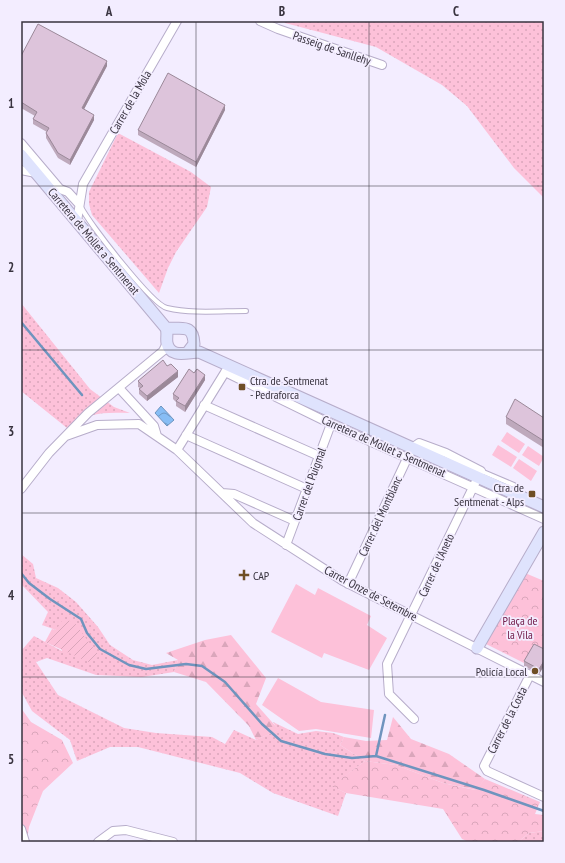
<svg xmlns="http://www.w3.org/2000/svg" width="565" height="863" font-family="'PT Sans Narrow',sans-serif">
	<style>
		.grass { fill: url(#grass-dots) }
		.forest { fill: url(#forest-firs) }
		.park { fill: url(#park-crowns) }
		.garden { fill: url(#garden-furrows) }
		.pitch { fill: #fdc1d9 }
		.water { fill: url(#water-waves); stroke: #6f94be }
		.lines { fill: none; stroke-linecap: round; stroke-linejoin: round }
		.stream { stroke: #6f94be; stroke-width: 2.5 }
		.lane-casing { stroke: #b7adca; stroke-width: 6 }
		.street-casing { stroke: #b7adca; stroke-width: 10 }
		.secondary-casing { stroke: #b7adca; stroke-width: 13 }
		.lane { stroke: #fff; stroke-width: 4 }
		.street { stroke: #fff; stroke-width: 8 }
		.secondary { stroke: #dfe3fd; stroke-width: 11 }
		.wall { fill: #bea9bc }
		.shaded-wall { fill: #9b8999 }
		.building { fill: #ddc4db; stroke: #9b8999 }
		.grid { fill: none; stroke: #38333f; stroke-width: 1; stroke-opacity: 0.55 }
		.poi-dot { fill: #6f4f25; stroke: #f3edff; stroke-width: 1.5 }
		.labels { text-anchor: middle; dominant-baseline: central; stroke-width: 3.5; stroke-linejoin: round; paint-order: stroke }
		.street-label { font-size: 12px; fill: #38333f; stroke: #f3edff }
		.poi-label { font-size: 12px; fill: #38333f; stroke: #f3edff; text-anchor: start }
		.park-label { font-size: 12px; fill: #6f1745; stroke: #f3edff }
		.neatline { fill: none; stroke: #38333f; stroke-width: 1.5 }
		.grid-label { font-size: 13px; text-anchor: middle; font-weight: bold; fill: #38333f }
	</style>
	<defs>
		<pattern id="grass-dots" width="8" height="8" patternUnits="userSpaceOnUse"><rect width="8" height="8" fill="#fdc1d9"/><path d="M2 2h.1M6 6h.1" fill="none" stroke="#daa6bb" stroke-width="1.8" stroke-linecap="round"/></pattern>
		<pattern id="forest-firs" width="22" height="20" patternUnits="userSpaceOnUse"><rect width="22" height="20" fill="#fdc1d9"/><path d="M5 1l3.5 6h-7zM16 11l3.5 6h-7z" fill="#daa6bb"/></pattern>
		<pattern id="park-crowns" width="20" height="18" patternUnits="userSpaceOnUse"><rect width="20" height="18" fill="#fdc1d9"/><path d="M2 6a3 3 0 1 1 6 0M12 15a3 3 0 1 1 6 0" fill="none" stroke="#daa6bb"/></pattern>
		<pattern id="garden-furrows" width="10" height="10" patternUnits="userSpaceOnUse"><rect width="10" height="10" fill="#fdc1d9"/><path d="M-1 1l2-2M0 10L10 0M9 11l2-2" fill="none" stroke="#daa6bb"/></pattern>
		<pattern id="water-waves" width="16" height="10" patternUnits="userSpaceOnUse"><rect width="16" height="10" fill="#87bdf5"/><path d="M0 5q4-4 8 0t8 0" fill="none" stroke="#6f9ac8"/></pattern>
	</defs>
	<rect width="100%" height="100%" fill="#f3edff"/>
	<path class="grass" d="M283 21H544V198L514 168 467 106 442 85 376 47 285 23Z
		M118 133 191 172 211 187 207 207 176 252 168 268 159 293 92 215 89 204V192Z
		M21 303 90 389 114 407 130 413C105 412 87 412 67 428L21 391Z
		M21 554 33 564 36 578 58 588 76 602 98 627 110 645 133 660 152 665 178 660 174 672 142 677 96 675 47 658 36 662 58 695 124 728 156 733 212 737 225 744 234 730 256 740 278 730 273 722 298 734 316 731 333 733 344 737 340 745 365 761 332 786 346 793 338 816 273 793 240 773 138 747H110L77 761 70 740 32 711 21 691V651L34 636 62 651 56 630 42 625 48 612 21 584Z
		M544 831V842H518L529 833Z"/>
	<path class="forest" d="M231 635 266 678 256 704 279 730 256 740 249 726 206 682 174 672 178 660 166 653 205 640Z
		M393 717 411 739 449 754 485 779 476 790 443 783 396 765 365 761 340 745 344 737 366 741 387 740Z"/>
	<path class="park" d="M525 573 544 581V653L534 648 524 663 484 643Z
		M21 708 31 722 62 740 73 763 43 791 29 827 27 840 21 821Z
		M365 761 396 765 443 783 475 790 485 779 540 802 535 814 544 815V831L529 833 518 842H469L462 839 443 809 346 793 331 786Z"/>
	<path class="garden" d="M63 619 74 622 99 656 91 663 45 642 52 629 56 630Z"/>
	<path class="pitch" d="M507 432 525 444 519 453 501 441Z
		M498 445 517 457 511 467 492 455Z
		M528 446 544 457 539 466 522 455Z
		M519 459 537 471 531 481 513 468Z
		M296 584 315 595 318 588 371 616 367 625 387 638 369 670 324 653 322 658 271 632Z
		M278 678 321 702 374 710 371 738 316 729 299 731 262 705Z"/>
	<path class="water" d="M161 406 174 420 167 426 155 413Z"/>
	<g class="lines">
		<path class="stream" d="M21 322 82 395
			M21 573 29 583 50 599 81 619 87 633 100 649 129 665 146 669 186 664 202 666 225 682 262 724 281 741 325 754 352 758 376 756 484 790 544 811
			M376 756 385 715"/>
		<defs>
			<path id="lane" d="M81 207C89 223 152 305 167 308 192 314 221 311 246 311
				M481 471 514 485"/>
			<path id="street" d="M260 21 278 29 382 65
				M21 143 60 189 68 192 79 204
				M21 170 36 173
				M77 221 83 184 177 21
				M225 372 331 424 544 519
				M119 388 154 426 157 436
				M204 405 319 456
				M186 435 307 489
				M66 436 97 425 139 424 177 450 253 523 343 581 544 682
				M177 450 227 369
				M21 489 49 453 88 413 163 351 167 343
				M222 493 234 494 295 521
				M286 545 331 424
				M348 584 412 448 419 443 446 453 481 471 387 664 389 694 414 719
				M530 675 484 766 487 771 544 797
				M21 829 25 842
				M98 842 113 831 126 830 173 842"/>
			<path id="secondary" d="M21 155 166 328C168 333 166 338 167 343 170 359 188 352 199 352L544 507
				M166 328C180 330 193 322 194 344L188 352
				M477 648 544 532"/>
		</defs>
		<use href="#lane" class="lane-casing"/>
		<use href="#street" class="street-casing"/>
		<use href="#secondary" class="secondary-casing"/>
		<use href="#lane" class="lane"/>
		<use href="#street" class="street"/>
		<use href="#secondary" class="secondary"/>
	</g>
	<path class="wall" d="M21 56 107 66 84 109 94 120 70 165 58 158 46 138V133L47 132 33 124V119L35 116 21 108Z
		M225 110 196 167 138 135V130Z
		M167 366 178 377 147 401 139 394V389L140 388 138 387V381Z
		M194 373 205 380 185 412 176 406V402L173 399V394Z
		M506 417 544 418V448L506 424Z
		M544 649V666L539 674 524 666V661Z"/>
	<path class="shaded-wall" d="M107 61V66L82 113V108Z
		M225 105V110L196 167V162Z
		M94 115V120L70 165V160Z
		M178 371V377L147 401V396Z
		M205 375V380L185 412V406Z
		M544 661V666L539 674V669Z"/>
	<path class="building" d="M38 24 107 61 82 108 94 115 70 160 58 153 46 133 49 128 33 119 37 112 21 102V56Z
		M168 73 225 105 196 162 138 130Z
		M163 360 167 366 171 364 178 371 147 396 139 389 143 386 138 381Z
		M189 369 194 373 197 369 205 375 185 406 176 401 179 398 173 394Z
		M515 399 544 418V441L506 417Z
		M534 644 544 649V661L539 669 524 661Z"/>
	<path class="grid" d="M196 21V842M369 21V842M21 186H544M21 350H544M21 513H544M21 677H544"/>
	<g class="poi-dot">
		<rect x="238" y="383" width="8" height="8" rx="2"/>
		<rect x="528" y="490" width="8" height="8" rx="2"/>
		<path d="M242 569h4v4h4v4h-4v4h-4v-4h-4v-4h4z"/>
		<circle cx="535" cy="671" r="4"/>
	</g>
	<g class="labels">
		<g class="street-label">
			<text transform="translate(332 48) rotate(19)">Passeig de Sanllehy</text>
			<text transform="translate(130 102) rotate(-60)">Carrer de la Mola</text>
			<text transform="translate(94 241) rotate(50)">Carretera de Mollet a Sentmenat</text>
			<text transform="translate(384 446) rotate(24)">Carretera de Mollet a Sentmenat</text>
			<text transform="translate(309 484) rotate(-70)">Carrer del Puigmal</text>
			<text transform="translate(380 516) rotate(-65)">Carrer del Montblanc</text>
			<text transform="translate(436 565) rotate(-65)">Carrer de l'Aneto</text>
			<text transform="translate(371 593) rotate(28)">Carrer Onze de Setembre</text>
			<text transform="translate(507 720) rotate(-63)">Carrer de la Costa</text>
		</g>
		<g class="poi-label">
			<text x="250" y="380">Ctra. de Sentmenat<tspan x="250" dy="14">- Pedraforca</tspan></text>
			<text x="524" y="487" text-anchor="end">Ctra. de<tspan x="524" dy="14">Sentmenat - Alps</tspan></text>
			<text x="253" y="575">CAP</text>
			<text x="527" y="671" text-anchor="end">Policía Local</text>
		</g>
		<g class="park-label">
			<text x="520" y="620">Plaça de<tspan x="520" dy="14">la Vila</tspan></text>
		</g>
	</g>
	<rect width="565" height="863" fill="none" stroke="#f3edff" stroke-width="44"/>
	<rect x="22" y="22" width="521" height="819" class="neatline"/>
	<g class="grid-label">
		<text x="109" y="16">A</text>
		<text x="282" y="16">B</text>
		<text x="456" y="16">C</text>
		<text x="11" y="108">1</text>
		<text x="11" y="272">2</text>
		<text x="11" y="436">3</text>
		<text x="11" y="600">4</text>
		<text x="11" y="764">5</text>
	</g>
</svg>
